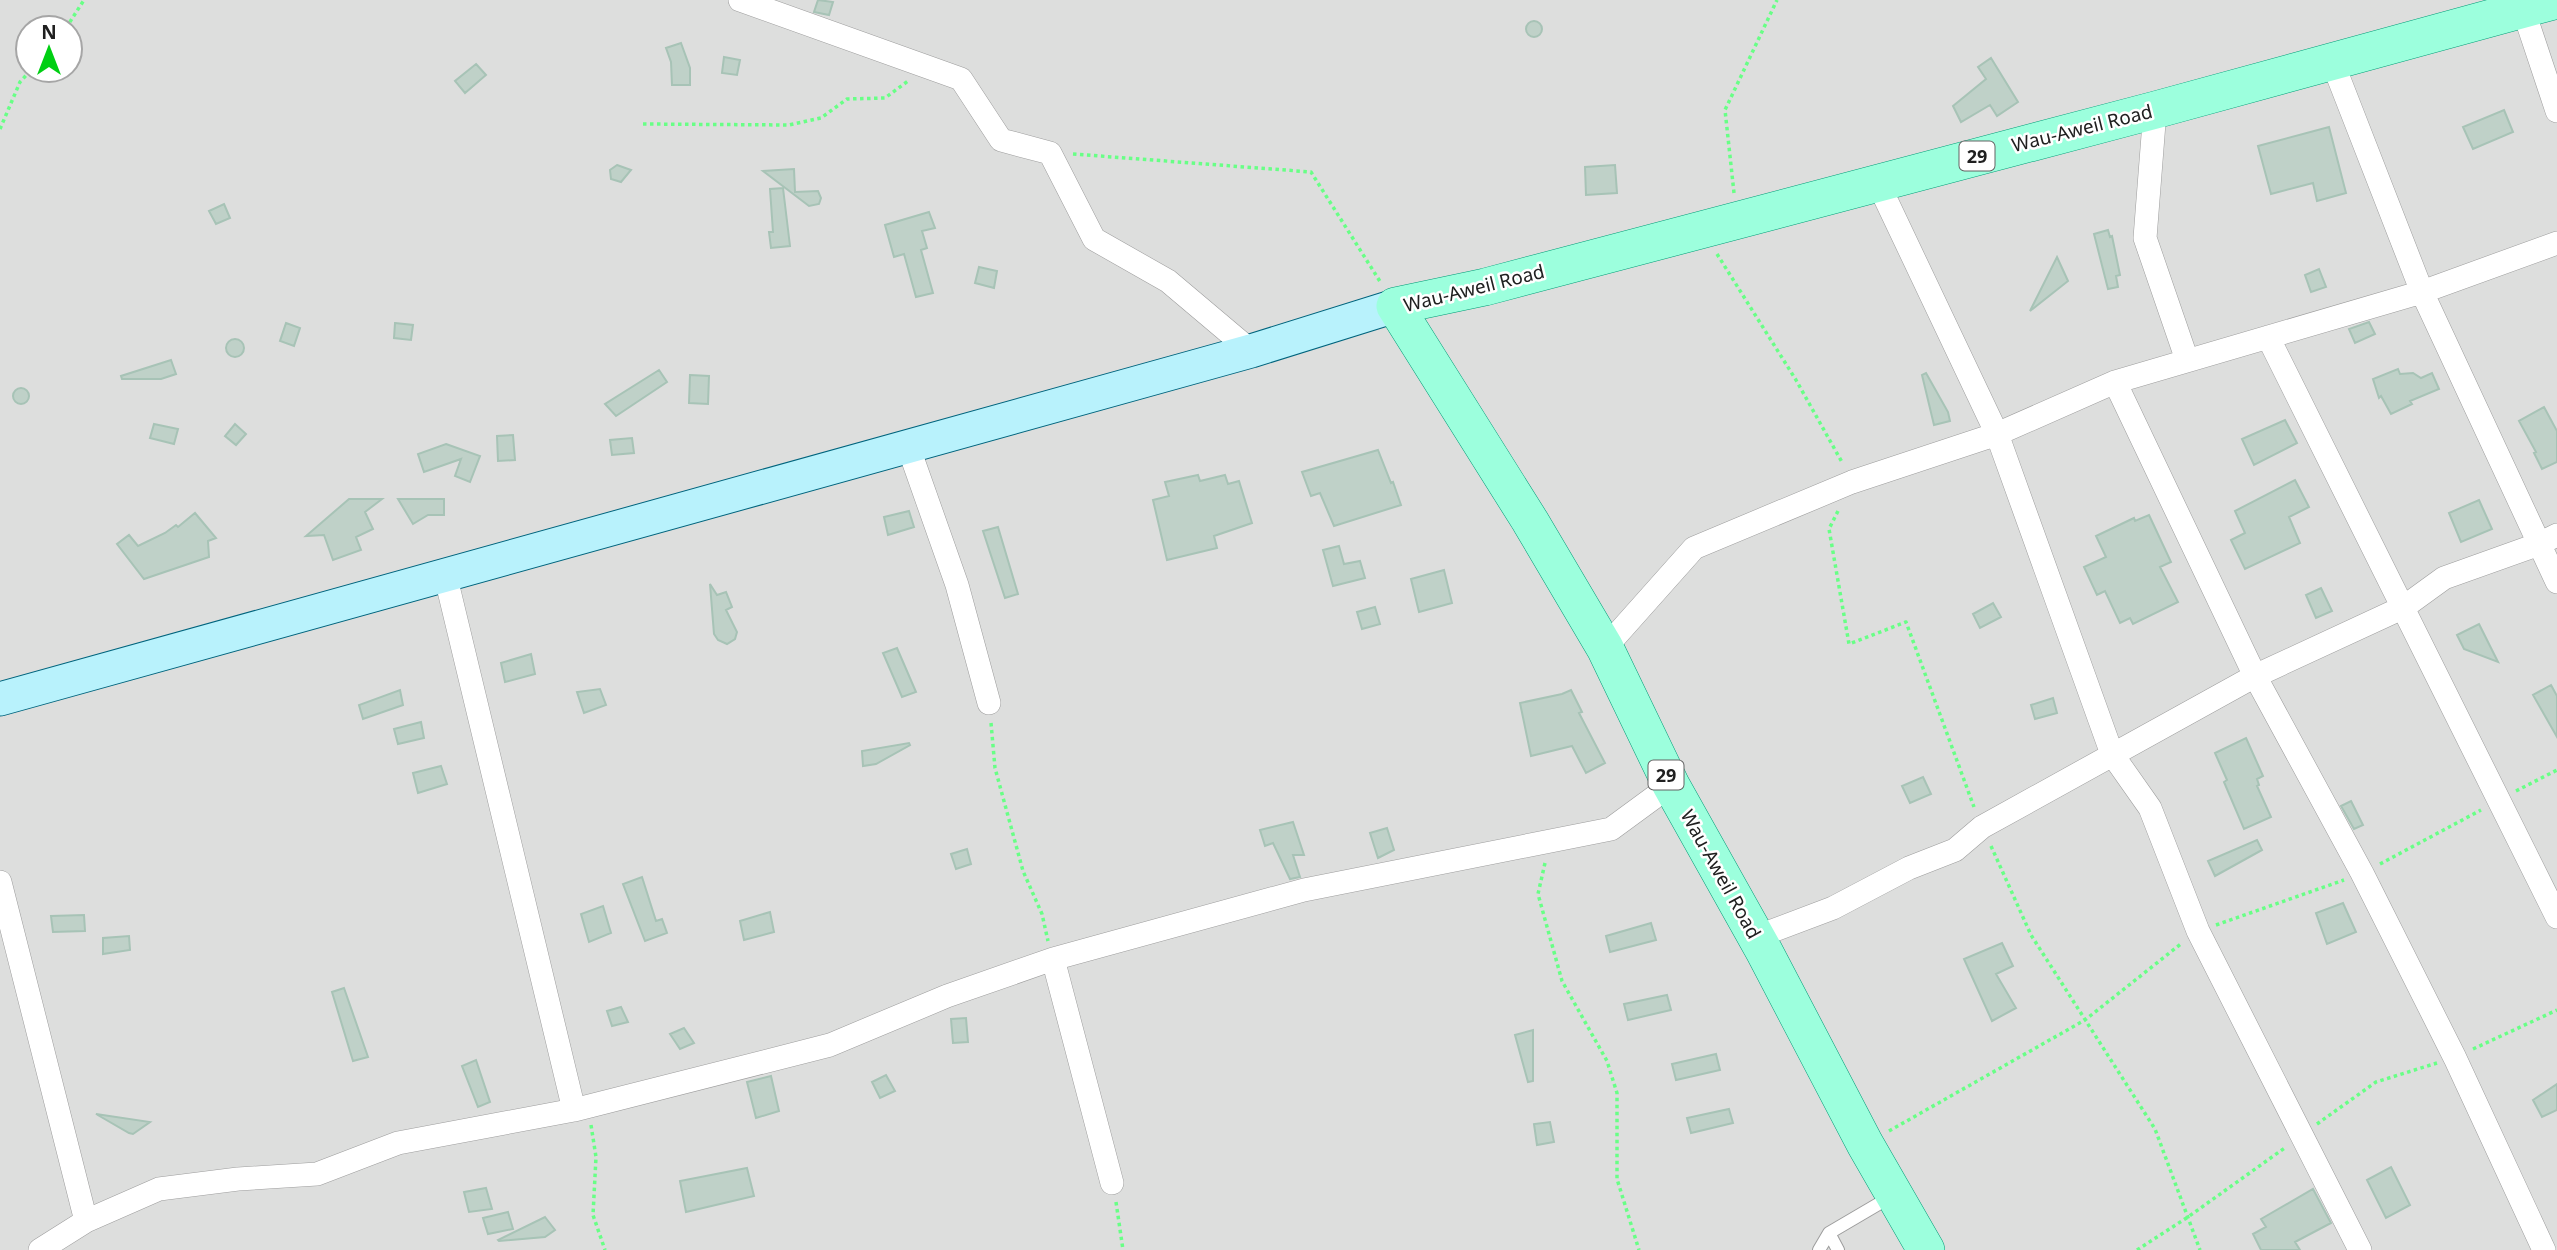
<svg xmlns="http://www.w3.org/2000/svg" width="2557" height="1250" font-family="'Noto Sans',sans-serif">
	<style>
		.residential { fill: #dddedd; fill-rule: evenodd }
		.building { fill: #bfd1c8; stroke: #a7c3b6; stroke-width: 2 }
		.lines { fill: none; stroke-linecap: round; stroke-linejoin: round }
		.lane-casing { stroke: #9d9d9d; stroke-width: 14 }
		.street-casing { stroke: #9d9d9d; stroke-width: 24 }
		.secondary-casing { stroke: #00647d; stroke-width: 35 }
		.primary-casing { stroke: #009b76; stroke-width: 38 }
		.path { stroke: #68ff86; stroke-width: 3.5; stroke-dasharray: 3.5 3.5; stroke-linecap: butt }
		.lane { stroke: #fff; stroke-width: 12 }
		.street { stroke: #fff; stroke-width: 23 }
		.secondary { stroke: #b8f2fc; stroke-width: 33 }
		.primary { stroke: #9cffdd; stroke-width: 37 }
		.labels { text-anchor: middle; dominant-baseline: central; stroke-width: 5; stroke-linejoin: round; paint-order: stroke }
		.shield { fill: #fff; stroke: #636363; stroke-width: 2 }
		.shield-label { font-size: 18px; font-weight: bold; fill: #202020 }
		.street-label { font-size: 19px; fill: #202020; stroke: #fff }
	</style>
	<rect width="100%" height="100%" fill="#e6f1ee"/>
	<path class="residential" d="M0 0H2557V1250H0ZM28 28H70V70H28Z"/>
	<path class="building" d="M818 0 833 2 829 15 814 12Z
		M1526 29a8 8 0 1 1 16 0a8 8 0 1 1-16 0Z
		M681 43 690 68V85H672L671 62 666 48Z
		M724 57 740 60 737 75 722 73Z
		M1991 58 2018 102 1997 116 1990 105 1961 122 1953 106 1986 79 1978 67Z
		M476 64 486 75 465 93 455 81Z
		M2504 110 2513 132 2473 149 2463 127Z
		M2329 127 2346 193 2317 201 2313 183 2271 194 2258 146Z
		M617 165 631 170 621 182 611 179 610 170Z
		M1615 165 1617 193 1586 195 1585 167Z
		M794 169 795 192 818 191 821 198 819 204 809 206 763 171Z
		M783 188 790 246 771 248 769 232H773L770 189Z
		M224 204 230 218 216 224 209 211Z
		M929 212 935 228 922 231 927 248 921 250 933 293 916 297 904 254 894 257 885 225Z
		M2108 230 2110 237 2112 236 2120 275 2116 276 2118 287 2108 289 2094 234Z
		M2057 257 2068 281 2030 311Z
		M979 267 997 271 994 288 975 283Z
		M2319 269 2326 287 2311 292 2305 275Z
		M2369 322 2375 334 2355 343 2349 329Z
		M286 323 300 328 294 346 280 341Z
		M395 323 413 325 411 340 394 338Z
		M226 348a9 9 0 1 1 18 0a9 9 0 1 1-18 0Z
		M171 360 176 374 161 379H122L121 376Z
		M2398 369 2400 374 2413 373 2421 378 2432 373 2439 389 2410 401 2412 404 2391 414 2381 396 2379 398 2373 379Z
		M659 370 667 382 616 416 605 404Z
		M1926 373 1948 412 1950 421 1934 425 1922 375Z
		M690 375 709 376 708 404 689 403Z
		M13 396a8 8 0 1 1 16 0a8 8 0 1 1-16 0Z
		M2544 407 2557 431V462L2542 469 2534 453 2536 452 2519 421Z
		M2285 420 2297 443 2254 465 2242 439Z
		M154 424 178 429 174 444 150 438Z
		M235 424 246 434 236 445 225 436Z
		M513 435 515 460 498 461 497 436Z
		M632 438 634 453 612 455 610 440Z
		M446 444 480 456 470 482 455 476 461 459 424 472 418 454Z
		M1378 450 1391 483 1393 482 1401 505 1334 526 1320 493 1311 496 1302 472Z
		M1198 475 1200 481 1225 475 1228 484 1239 481 1252 523 1214 536 1217 548 1167 560 1153 500 1169 496 1165 482Z
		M2295 480 2309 507 2289 517 2300 543 2245 569 2231 540 2245 533 2235 511Z
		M349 499H382L365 512 373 529 356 537 361 550 333 560 324 535 306 536Z
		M398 499H444V515H428L413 524Z
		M2479 500 2492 529 2461 542 2449 513Z
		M909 511 914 527 888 535 884 517Z
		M195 513 216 538 208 541 209 557 144 579 117 544 129 535 138 546 165 533 176 525 178 527Z
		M2149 515 2171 562 2160 567 2178 602 2133 624 2130 618 2120 623 2105 591 2097 595 2084 567 2106 557 2096 536 2134 518 2135 521Z
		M998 527 1018 594 1005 598 983 531Z
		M1339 546 1344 564 1360 561 1365 578 1333 586 1323 550Z
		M1444 570 1452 603 1419 612 1411 579Z
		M710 584 717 595 726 592 732 607 726 610 737 632 735 639 727 644 718 640 714 634Z
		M2321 588 2332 611 2316 618 2306 595Z
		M1993 603 2001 617 1980 628 1973 614Z
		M1375 607 1380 624 1362 629 1357 612Z
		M2479 624 2498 662 2464 649 2457 635Z
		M897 648 916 692 902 697 883 653Z
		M531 654 535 674 505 682 501 663Z
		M2551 685 2557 696V737L2533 695Z
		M600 689 606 705 584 713 577 692Z
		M400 690 403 705 363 719 359 705Z
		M1571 690 1582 712 1579 713 1605 763 1586 773 1572 746 1531 756 1520 703 1562 694Z
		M2053 698 2057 713 2035 719 2031 705Z
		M421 722 424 738 398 744 394 729Z
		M2246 738 2263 776 2257 779 2259 785 2257 786 2271 817 2244 829 2224 782 2227 780 2215 753Z
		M909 743 910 745 876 764 863 766 862 751Z
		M441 766 447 784 418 793 413 773Z
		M1923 777 1931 794 1910 803 1902 786Z
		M2351 801 2363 825 2354 829 2341 806Z
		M1293 822 1304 855H1293L1300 877 1290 879 1273 843 1265 846 1260 830Z
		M1387 828 1394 850 1378 858 1370 833Z
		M2257 840 2262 850 2215 876 2208 861Z
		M967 849 971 864 956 869 951 854Z
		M642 877 656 921 662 919 667 933 645 941 623 884Z
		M2343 903 2356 932 2327 944 2316 913Z
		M603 906 611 933 589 942 581 914Z
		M770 912 774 932 744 940 740 921Z
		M84 915 85 931 53 932 51 916Z
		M1651 923 1656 940 1610 952 1606 936Z
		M129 936 130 950 103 954V938Z
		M2002 943 2013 966 1996 974 2016 1008 1992 1021 1964 959Z
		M344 988 368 1057 353 1061 332 992Z
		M1667 995 1671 1010 1628 1020 1624 1004Z
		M621 1007 628 1022 612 1026 607 1011Z
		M966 1018 968 1042 953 1043 951 1019Z
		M684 1028 694 1043 680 1049 670 1034Z
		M1533 1030V1081L1528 1082 1515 1035Z
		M1716 1054 1720 1070 1676 1080 1672 1064Z
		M476 1060 490 1102 478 1107 462 1066Z
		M886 1075 895 1091 880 1098 872 1082Z
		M771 1076 779 1111 756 1118 747 1082Z
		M2557 1084V1110L2542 1117 2533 1100Z
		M1729 1109 1733 1123 1691 1133 1687 1118Z
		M96 1114 150 1122 133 1134 129 1133Z
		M1550 1122 1554 1142 1537 1145 1534 1124Z
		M2391 1167 2410 1205 2386 1218 2367 1180Z
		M747 1168 754 1196 686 1212 680 1181Z
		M486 1188 492 1209 469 1212 464 1192Z
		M2313 1189 2331 1223 2295 1242 2300 1250H2261L2253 1234 2266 1227 2261 1219Z
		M508 1212 513 1229 488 1234 483 1218Z
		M545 1217 555 1230 545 1237 499 1241 498 1240Z"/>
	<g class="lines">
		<defs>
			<path id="lane" d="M1829 1233 1838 1250
				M1819 1250 1829 1233 1892 1196"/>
			<path id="street" d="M740 0 961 79 1001 140 1050 153 1094 239 1168 281 1251 351
				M2523 9 2557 111
				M2332 61 2422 292 2557 582
				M2155 110 2145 238 2187 360
				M1877 181 1997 434 2112 754 2150 808 2198 931 2360 1250
				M2268 337 2557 917
				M2115 382 2255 676 2362 873 2455 1058 2544 1250
				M908 446 957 585 989 703
				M445 574 574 1110
				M1605 648 1694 548 1852 482 1997 434 2115 382 2422 292 2557 243
				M0 882 86 1221
				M1756 937 1833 908 1909 868 1955 850 1982 827 2255 676 2404 607 2444 578 2539 544 2557 535
				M1053 959 1112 1183
				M40 1250 86 1221 159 1189 238 1179 317 1174 398 1143 574 1110 830 1045 947 996 1053 959 1304 890 1611 829 1671 785"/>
			<path id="secondary" d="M0 699 1251 351 1395 306"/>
			<path id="primary" d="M1926 1250 1865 1144 1764 951 1671 785 1605 648 1530 521 1395 306 1485 287 2155 110 2557 0"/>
		</defs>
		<use href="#lane" class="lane-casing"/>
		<use href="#street" class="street-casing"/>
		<use href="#secondary" class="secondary-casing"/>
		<use href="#primary" class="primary-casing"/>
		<path class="path" d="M66 28 84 0
			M643 124 789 125 821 118 847 99 885 98 908 81
			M0 129 20 82 31 70
			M1073 154 1311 172 1381 283
			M1734 193 1725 110 1777 0
			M1717 254 1796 380 1843 464
			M1838 511 1829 529 1849 644 1906 622 1974 807
			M991 723 995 768 1023 871 1042 914 1048 941
			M2516 791 2557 770
			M1991 846 2031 935 2155 1129 2200 1250
			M1545 863 1538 894 1562 981 1607 1061 1617 1093V1179L1639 1250
			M2380 864 2481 810
			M2216 925 2344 880
			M2473 1049 2557 1010
			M2317 1124 2376 1082 2437 1063
			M591 1125 596 1157 593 1215 605 1250
			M1889 1131 2085 1020 2182 943
			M1116 1202 1123 1250
			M2137 1250 2188 1217 2286 1147"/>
		<use href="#lane" class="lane"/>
		<use href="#street" class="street"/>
		<use href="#secondary" class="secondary"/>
		<use href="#primary" class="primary"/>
	</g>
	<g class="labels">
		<g class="shield">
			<rect x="1959.5" y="141.5" width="35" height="29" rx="5"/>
			<rect x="1648.5" y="760.5" width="35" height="29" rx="5"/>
		</g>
		<g class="shield-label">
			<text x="1977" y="156">29</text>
			<text x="1666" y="775">29</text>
		</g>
		<g class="street-label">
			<text transform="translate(2082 128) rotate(-14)">Wau-Aweil Road</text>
			<text transform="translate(1474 288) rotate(-14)">Wau-Aweil Road</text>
			<text transform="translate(1721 874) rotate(61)">Wau-Aweil Road</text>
		</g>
	</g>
	<g transform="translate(49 49)"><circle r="33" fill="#ffffff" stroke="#a6a6a6" stroke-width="2"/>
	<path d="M0-5L12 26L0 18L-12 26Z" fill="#00cf13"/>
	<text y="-10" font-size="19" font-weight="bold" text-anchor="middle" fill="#202020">N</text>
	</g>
</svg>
